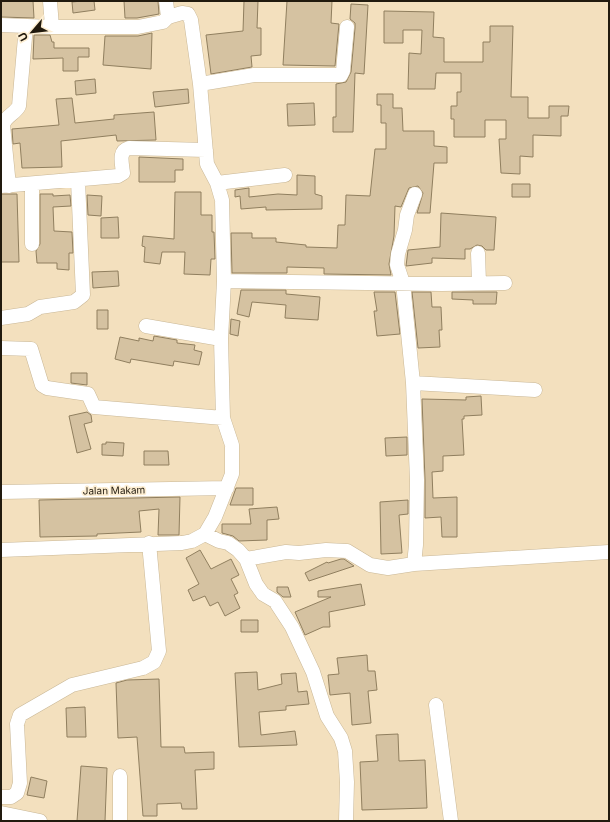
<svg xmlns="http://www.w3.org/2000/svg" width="610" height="822" font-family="Inter,sans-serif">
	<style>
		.building { fill: #d5c2a1; stroke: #907f5f }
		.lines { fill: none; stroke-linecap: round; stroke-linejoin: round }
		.minor-casing { stroke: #c9b796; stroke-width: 15 }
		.minor { stroke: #fff; stroke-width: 14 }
		.labels { text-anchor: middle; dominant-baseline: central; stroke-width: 3.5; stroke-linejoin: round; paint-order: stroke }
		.street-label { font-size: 10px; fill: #211a0e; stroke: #fdeed2 }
	</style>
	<rect width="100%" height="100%" fill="#f3e0be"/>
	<path class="building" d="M1 1H33L34 18 1 17Z
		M82 1H94L95 10 73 13 72 2Z
		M124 1H158L159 14 137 18H125Z
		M244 1H258L257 28H261V55L251 56 252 67 211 74 206 35 243 31Z
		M287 1H332L331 23 339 24 335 66 283 65Z
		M351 4 368 5 364 74 355 73 353 132H333V117H336V84L346 82 351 72 355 28V23L350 19Z
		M384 11 434 12 433 37 444 38V62H483V42H490V26H513L511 97H528V118H549V106H569L568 116H561V136L533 135V157L520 156V174L501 173 499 139H506V120H485V137H454V119H451V106H457V92H461V73H436L435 89H408L409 53 421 54 422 30H403V43H384Z
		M152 33 151 69 103 65 105 36H138Z
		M34 35H50L52 42H54V48H89V57H78V71H63V58L33 59Z
		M95 79 96 93 76 95 75 81Z
		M188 89 189 103 155 107 153 92Z
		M377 94H393V108H402L403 131H434V146L447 147V163H434L430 213H417L423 193 418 186 409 188 401 207 395 206 394 236 389 264 391 275 324 274V268L287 267V273H232L231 233H252V238H276V242L306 245V247L337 248 338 225H345L346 195 370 196 375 149H386V123H381V105H377Z
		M72 98 75 123 114 119V115L154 112 156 140 117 141 116 135 61 141 62 167 22 168 20 143 13 144 12 129 59 125 56 99Z
		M314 103 315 125 288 126 287 104Z
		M139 157 183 159V170H175V182H139Z
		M297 175 315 176V194L322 196V209L266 210V207L241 209 240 196 235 197V190L249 188V197L278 194 297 195Z
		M512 184H530V197H512Z
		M175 192H201V215H212V232H214L215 259H211L210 275 184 274 185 252H162L160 264 144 262 145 247 142 246 143 236 174 239Z
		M1 194H17L19 262H1Z
		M40 194H53V196L70 195 71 206 53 207 54 231 72 232 73 253H69V270L57 269V263H37L36 251 40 244Z
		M87 195 102 196 101 216 88 215Z
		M441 213 496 217 494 250H486L482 246 477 245 470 249H465V259L432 258V263L406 266 408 250 440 247Z
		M118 217 119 238H101V218Z
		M118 271 119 286 93 288 92 272Z
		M241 290H286V294L320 297 318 320 285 318 286 305 252 302 249 317 237 314Z
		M374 292H395L400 334 377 336 374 311H377Z
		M412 292H431L432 307H441L442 330H439L440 347 418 348Z
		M452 292H497L496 304H473V300L452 299Z
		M97 310H108V329H97Z
		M231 319 240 321 238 336 230 334Z
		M154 336 177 340V343L195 345 194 350 202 352 199 365 174 361 173 366 131 359 130 363 115 359 120 337 139 341V338L153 341Z
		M71 373H87V385L71 383Z
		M481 396 482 415 464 416V419H462L464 455 443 456V471L432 472 433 498 457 497V537H442L441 517 425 518V480L422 399 466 400V397Z
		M87 412 91 415 92 422 84 424 91 449 77 453 69 416Z
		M407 437V455L386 456 385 438Z
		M106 442 124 443 123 456 102 455V444H106Z
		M144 451H168L169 465H144Z
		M236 488H253V505H230Z
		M180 497 179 535H158L159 509 139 511 141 532 97 534V536L40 537 39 500Z
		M408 500V514L399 515 402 553 381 554 380 502Z
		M277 507 279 519 267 520V540L239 541 233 536 222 533V524H251L249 509Z
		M200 550 211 569 231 559 239 575 231 579 238 593 234 595 240 608 225 616 218 602 210 606 205 596 193 601 188 590 199 584 186 558Z
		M341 559H344L354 566 309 581 305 573 327 562 328 563Z
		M361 584 365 605 329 612 330 627H323L305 635 295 612 331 597H318V591Z
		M277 587H288L291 597H283L277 592Z
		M241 620H258V632H241Z
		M367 655 368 671H375L377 690 368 691 371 723 352 725 350 693 330 695 328 675 339 674 337 658Z
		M257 672 258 690 282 684 281 674 296 673 298 692 307 691 309 704 286 706V710L259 712 261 735 295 731 297 745 239 747 235 673Z
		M159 679 161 747H184L185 753 214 752V769L195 770 197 809H182L181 803 157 804V816H143L137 737 118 738 116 683 127 680Z
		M85 707 86 737H67L66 708Z
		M398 734 399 761 425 760 427 808 362 810 360 762 378 761 376 735Z
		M81 766 107 768 105 821H77Z
		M31 777 47 781 44 798 27 795Z"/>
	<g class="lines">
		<defs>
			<path id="minor" d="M50 1 52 27
				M166 1 168 17
				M1 25 52 27H138L163 22 168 17 182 13 188 14 191 20 200 84 207 164 217 183 222 200 224 281 221 339 223 418 232 445V474L215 517 205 534 219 541 228 543 238 550 246 559 256 584 263 594 275 601 292 627 313 672 327 716 341 738 345 751 347 782 346 821
				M200 84 254 75H341L343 71 347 27
				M217 183 285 175
				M32 184V244
				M1 186 118 176 123 173C122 163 118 151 129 148L206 150
				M9 186 3 125C5 116 15 114 19 106L26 26
				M478 253 479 283
				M224 281 442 284 505 283
				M1 318 28 314 40 307 74 302 83 295 78 181
				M146 326 221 339
				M1 348 31 349 42 385 47 388 88 394 94 407 223 418
				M413 383 535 390
				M1 492 227 488
				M1 550 182 543 192 541 205 534
				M246 559 286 552 299 553 326 550 347 551 370 565 388 568 414 564 609 552
				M414 564 416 545 417 480 413 383 403 283 397 265 398 254 405 230 407 215 415 194
				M436 705 451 821
				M1 797H11L17 793 20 783 17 724 20 715 72 685 143 668 154 662 159 651 149 543
				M1 813 40 821
				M120 821V776"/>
		</defs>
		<use href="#minor" class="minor-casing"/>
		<use href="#minor" class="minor"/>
	</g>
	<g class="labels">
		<g class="street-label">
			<text transform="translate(114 490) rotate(-1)">Jalan Makam</text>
		</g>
	</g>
	<rect width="610" height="822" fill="none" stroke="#211a0e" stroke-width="4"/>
	<g transform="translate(32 32) rotate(242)" stroke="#fdeed2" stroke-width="3" paint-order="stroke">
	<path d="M0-3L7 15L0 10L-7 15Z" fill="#211a0e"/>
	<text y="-6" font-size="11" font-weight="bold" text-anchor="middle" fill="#211a0e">U</text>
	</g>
</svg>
